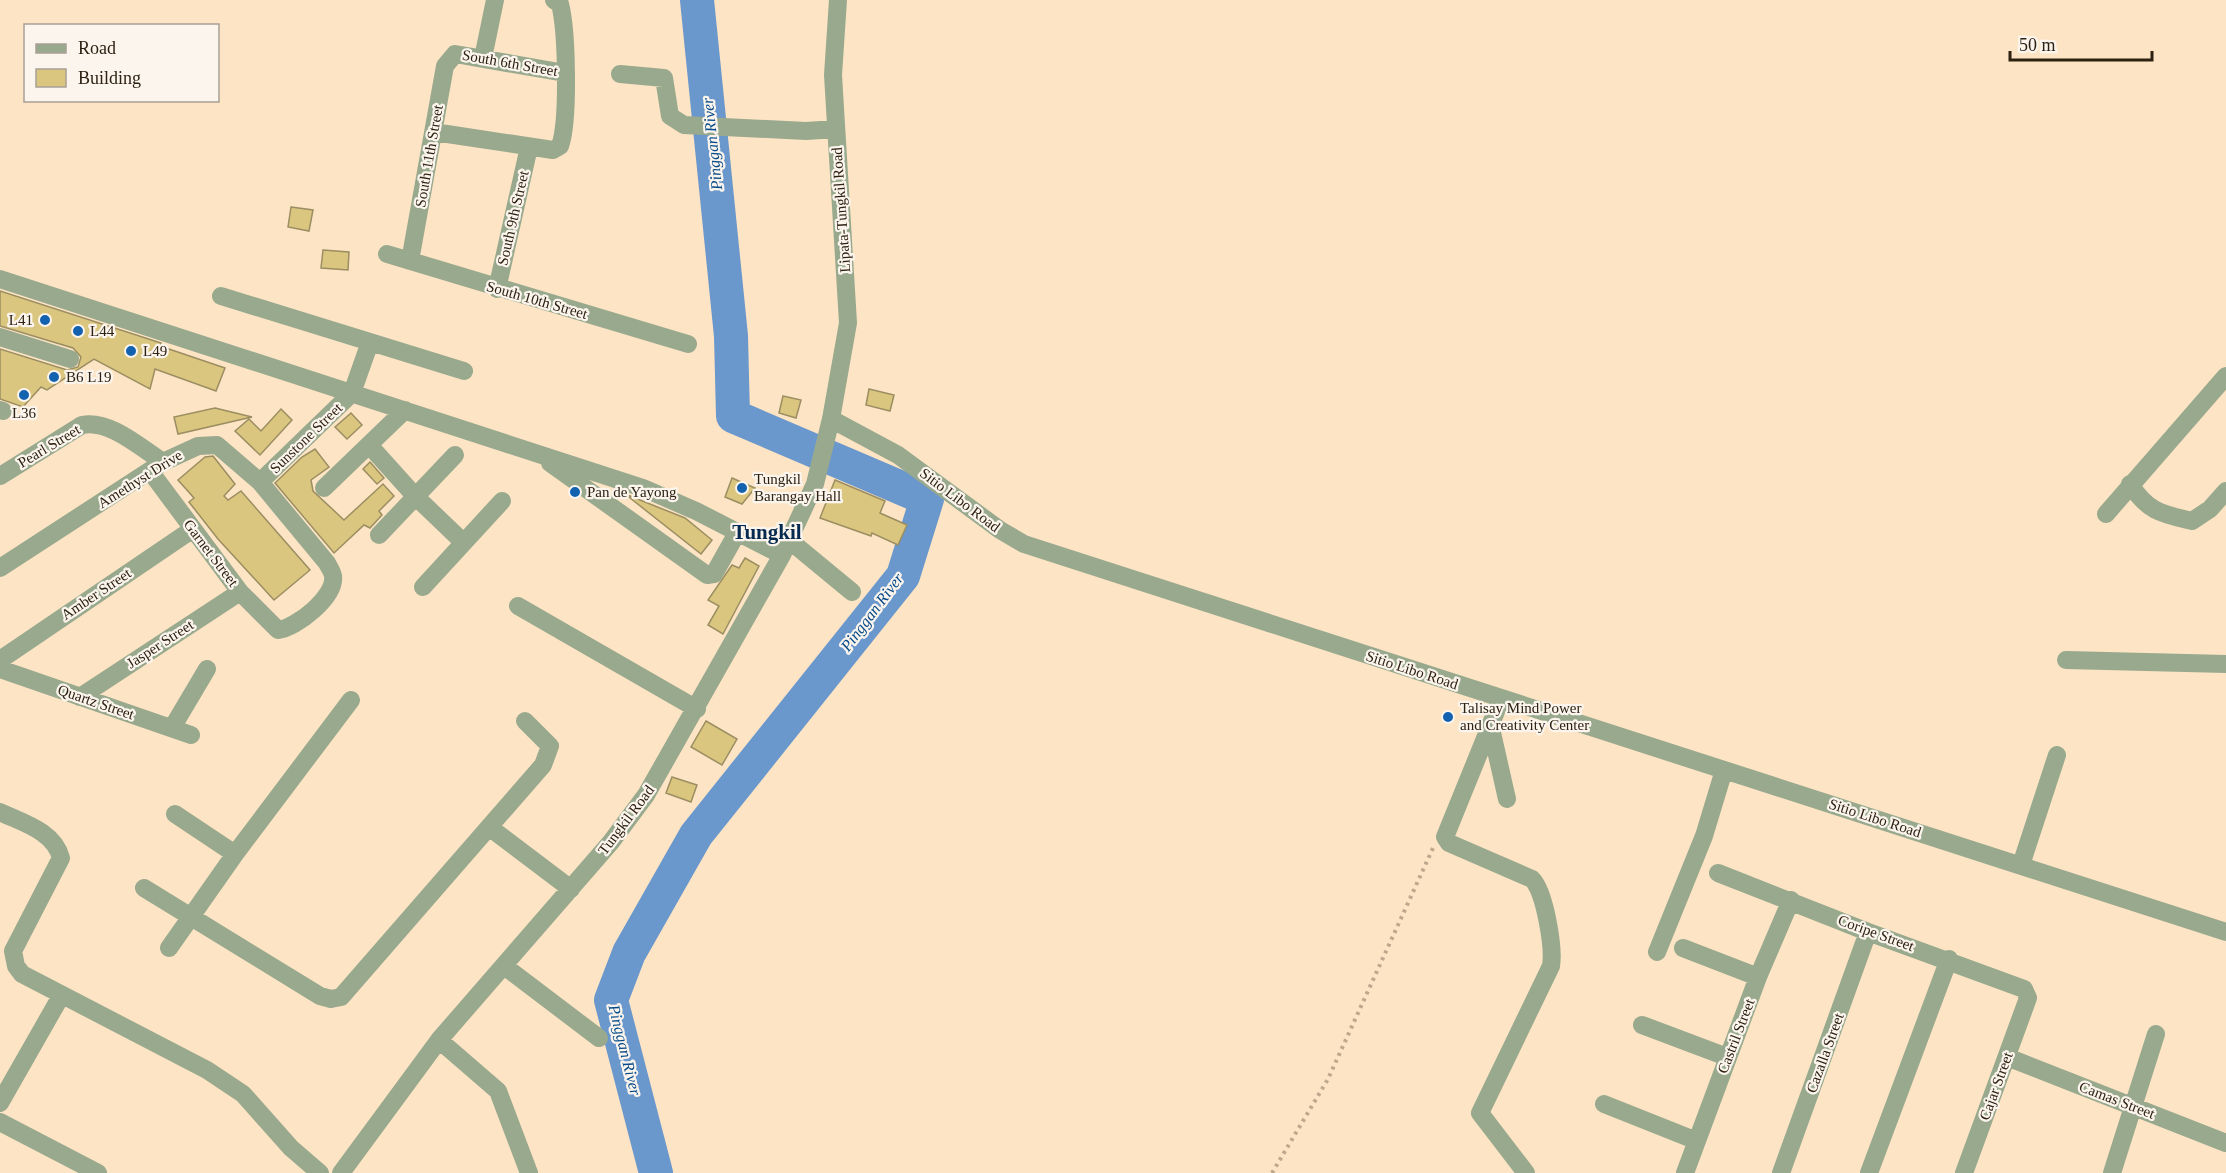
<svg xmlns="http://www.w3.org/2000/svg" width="2226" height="1173" font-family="'Times New Roman',serif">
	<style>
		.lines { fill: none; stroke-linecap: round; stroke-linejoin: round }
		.river { stroke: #6a97cc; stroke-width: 34 }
		.building { fill: #dbc67f; stroke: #9b8e62; stroke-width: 1.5 }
		.path { stroke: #bda88d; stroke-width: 4; stroke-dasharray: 3 4.5; stroke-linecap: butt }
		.minor { stroke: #98a98e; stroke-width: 18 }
		.poi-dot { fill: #1362b0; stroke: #fbf5ed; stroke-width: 2 }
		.labels { text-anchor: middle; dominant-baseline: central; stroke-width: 4.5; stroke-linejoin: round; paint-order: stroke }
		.street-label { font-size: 15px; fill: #2d2112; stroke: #fbf5ed }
		.poi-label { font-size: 15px; fill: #2d2112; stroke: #fbf5ed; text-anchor: start }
		.water-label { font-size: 16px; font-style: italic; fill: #044989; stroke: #fbf5ed }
		.district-label { font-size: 21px; font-weight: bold; fill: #062a50; stroke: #fbf5ed }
	</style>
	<rect width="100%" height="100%" fill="#fde4c4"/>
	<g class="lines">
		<path class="river" d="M656 1173 611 1000 629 953 696 835 903 576 927 499 733 416 731 336 697 0"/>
	</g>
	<path class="building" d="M291 207 313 210 309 231 288 227Z
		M323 250 349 252 348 270 321 268Z
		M0 291 161 343 160 346 225 368 216 391 155 369 150 389 94 359 47 390 41 387 23 407 0 399V349L67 370 78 367 81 357 73 348 0 326Z
		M869 389 894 395 890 411 866 405Z
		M783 396 801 400 796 418 779 413Z
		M215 408 252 417 178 434 174 417Z
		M281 409 292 420 260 455 235 431 249 419 261 431Z
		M351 413 362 425 347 439 335 427Z
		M315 449 329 467 311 480 313 491 344 520 383 484 394 496 379 511 382 515 370 528 364 525 334 553 275 483 302 457Z
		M213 456 235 484 224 496 228 500 241 491 310 570 274 600 218 539 189 502 194 498 178 480 205 457Z
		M370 462 384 478 377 484 363 469Z
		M732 478 755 488 742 504 725 497Z
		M835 480 885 501 880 513 907 525 898 545 872 533 871 536 820 518Z
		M625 494 685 518 712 540 701 554Z
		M745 558 759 566 723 634 708 625 719 606 708 600 732 565 739 568Z
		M706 721 737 739 722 765 691 747Z
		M672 777 697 785 691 802 666 793Z"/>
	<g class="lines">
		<path class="path" d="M1272 1173 1328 1079 1433 848"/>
		<path class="minor" d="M483 58 495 0
			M620 74 664 78 670 116 684 125 806 131 836 129
			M434 132 553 150 560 146C569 121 567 31 560 4L554 0
			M387 254 688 344
			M410 261 445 66 455 54 565 73
			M0 279 643 488 696 511 782 555
			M497 289 529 147
			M221 296 464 371
			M0 337 70 359
			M0 410 3 411
			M831 419 898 455 1000 530 1024 544 2226 932
			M370 446 415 496 463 542
			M550 463 707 575 714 574 737 533
			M0 476 82 425C109 419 141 448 163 462
			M260 482 352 393 370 342
			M2130 484C2148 512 2162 514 2192 521L2210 509 2226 491
			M324 488 405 410
			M2106 514 2226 376
			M379 535 455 455
			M789 540 852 592
			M0 568 163 462 198 446 217 445 260 482 327 563C329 567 333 573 333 576 336 597 296 628 278 630L240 592 150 471
			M423 587 502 501
			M518 606 697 709
			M0 660 193 529
			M2066 660 2226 664
			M0 669 191 735
			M80 697 240 592
			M1501 699 1445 837 1449 843 1532 879C1545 892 1554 948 1551 966L1480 1113 1526 1173
			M1490 724 1507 799
			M172 728 207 669
			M0 812C23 823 54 831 61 858L13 951 16 966 22 974 207 1070 243 1094 291 1148 320 1173
			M175 814 235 854
			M489 827 571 889
			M2021 865 2057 755
			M1718 873 1868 932 2024 989 2028 998 1964 1173
			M144 888 320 996 331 999 341 997 543 765 550 746 525 721
			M169 948 235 854 351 700
			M1683 948 1758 977
			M1657 952 1704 836 1724 770
			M504 966 599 1038
			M1642 1025 1727 1057
			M439 1040 498 1091 529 1173
			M2007 1057 2226 1143
			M0 1103 61 996
			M1604 1104 1697 1141
			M0 1122 98 1173
			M341 1173 439 1040 611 842 646 795 782 555 815 484 831 419 848 323 833 75 838 0
			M1685 1173 1758 977 1791 900
			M1781 1173 1868 932
			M1869 1173 1949 959
			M2112 1173 2156 1034"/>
	</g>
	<g class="poi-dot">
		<circle cx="45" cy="320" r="6"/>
		<circle cx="78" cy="331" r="6"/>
		<circle cx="131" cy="351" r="6"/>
		<circle cx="54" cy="377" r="6"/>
		<circle cx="24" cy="395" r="6"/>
		<circle cx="742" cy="488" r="6"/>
		<circle cx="575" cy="492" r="6"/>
		<circle cx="1448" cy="717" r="6"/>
	</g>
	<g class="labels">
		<g class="street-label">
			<text transform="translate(510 63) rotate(10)">South 6th Street</text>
			<text transform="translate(429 156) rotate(-80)">South 11th Street</text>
			<text transform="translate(841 210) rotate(-94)">Lipata-Tungkil Road</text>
			<text transform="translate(513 218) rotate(-77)">South 9th Street</text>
			<text transform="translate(537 300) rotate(16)">South 10th Street</text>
			<text transform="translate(306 438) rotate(-44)">Sunstone Street</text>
			<text transform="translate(49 446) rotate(-31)">Pearl Street</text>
			<text transform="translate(140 479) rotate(-32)">Amethyst Drive</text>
			<text transform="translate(960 500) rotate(37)">Sitio Libo Road</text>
			<text transform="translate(211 553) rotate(53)">Garnet Street</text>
			<text transform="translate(96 594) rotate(-34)">Amber Street</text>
			<text transform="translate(160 644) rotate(-33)">Jasper Street</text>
			<text transform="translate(1412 670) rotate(18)">Sitio Libo Road</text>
			<text transform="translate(96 702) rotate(19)">Quartz Street</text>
			<text transform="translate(1875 818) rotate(18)">Sitio Libo Road</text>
			<text transform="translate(626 820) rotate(-53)">Tungkil Road</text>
			<text transform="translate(1876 933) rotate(20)">Coripe Street</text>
			<text transform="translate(1736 1036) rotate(-69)">Castril Street</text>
			<text transform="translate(1825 1053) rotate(-70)">Cazalla Street</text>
			<text transform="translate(1996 1086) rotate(-70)">Cajar Street</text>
			<text transform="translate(2117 1100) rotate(21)">Camas Street</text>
		</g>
		<g class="poi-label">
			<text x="33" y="320" text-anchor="end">L41</text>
			<text x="90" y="331">L44</text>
			<text x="143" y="351">L49</text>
			<text x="66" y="377">B6 L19</text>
			<text x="24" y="413" text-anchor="middle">L36</text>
			<text x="754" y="479">Tungkil<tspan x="754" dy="17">Barangay Hall</tspan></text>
			<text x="587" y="492">Pan de Yayong</text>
			<text x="1460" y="708">Talisay Mind Power<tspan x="1460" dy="17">and Creativity Center</tspan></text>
		</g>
		<g class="water-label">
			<text transform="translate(712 144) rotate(-96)">Pinggan River</text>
			<text transform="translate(872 612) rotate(-53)">Pinggan River</text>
			<text transform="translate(625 1050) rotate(76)">Pinggan River</text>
		</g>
		<g class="district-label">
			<text x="767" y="532">Tungkil</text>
		</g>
	</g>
	<rect x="24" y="24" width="195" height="78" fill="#fbf5ed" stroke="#a9a095" stroke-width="1.5"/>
	<rect x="36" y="44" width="30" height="9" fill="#98a98e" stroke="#a9a095" stroke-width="1.5"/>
	<text x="78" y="54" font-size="18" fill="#2d2112">Road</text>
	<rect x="36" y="69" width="30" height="18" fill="#dbc67f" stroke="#a9a095" stroke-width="1.5"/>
	<text x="78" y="84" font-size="18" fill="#2d2112">Building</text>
	<path d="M2010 51v9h142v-9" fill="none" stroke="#2d2112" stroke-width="3"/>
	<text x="2019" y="51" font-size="18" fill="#2d2112" stroke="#fbf5ed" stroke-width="4.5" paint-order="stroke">50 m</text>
</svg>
